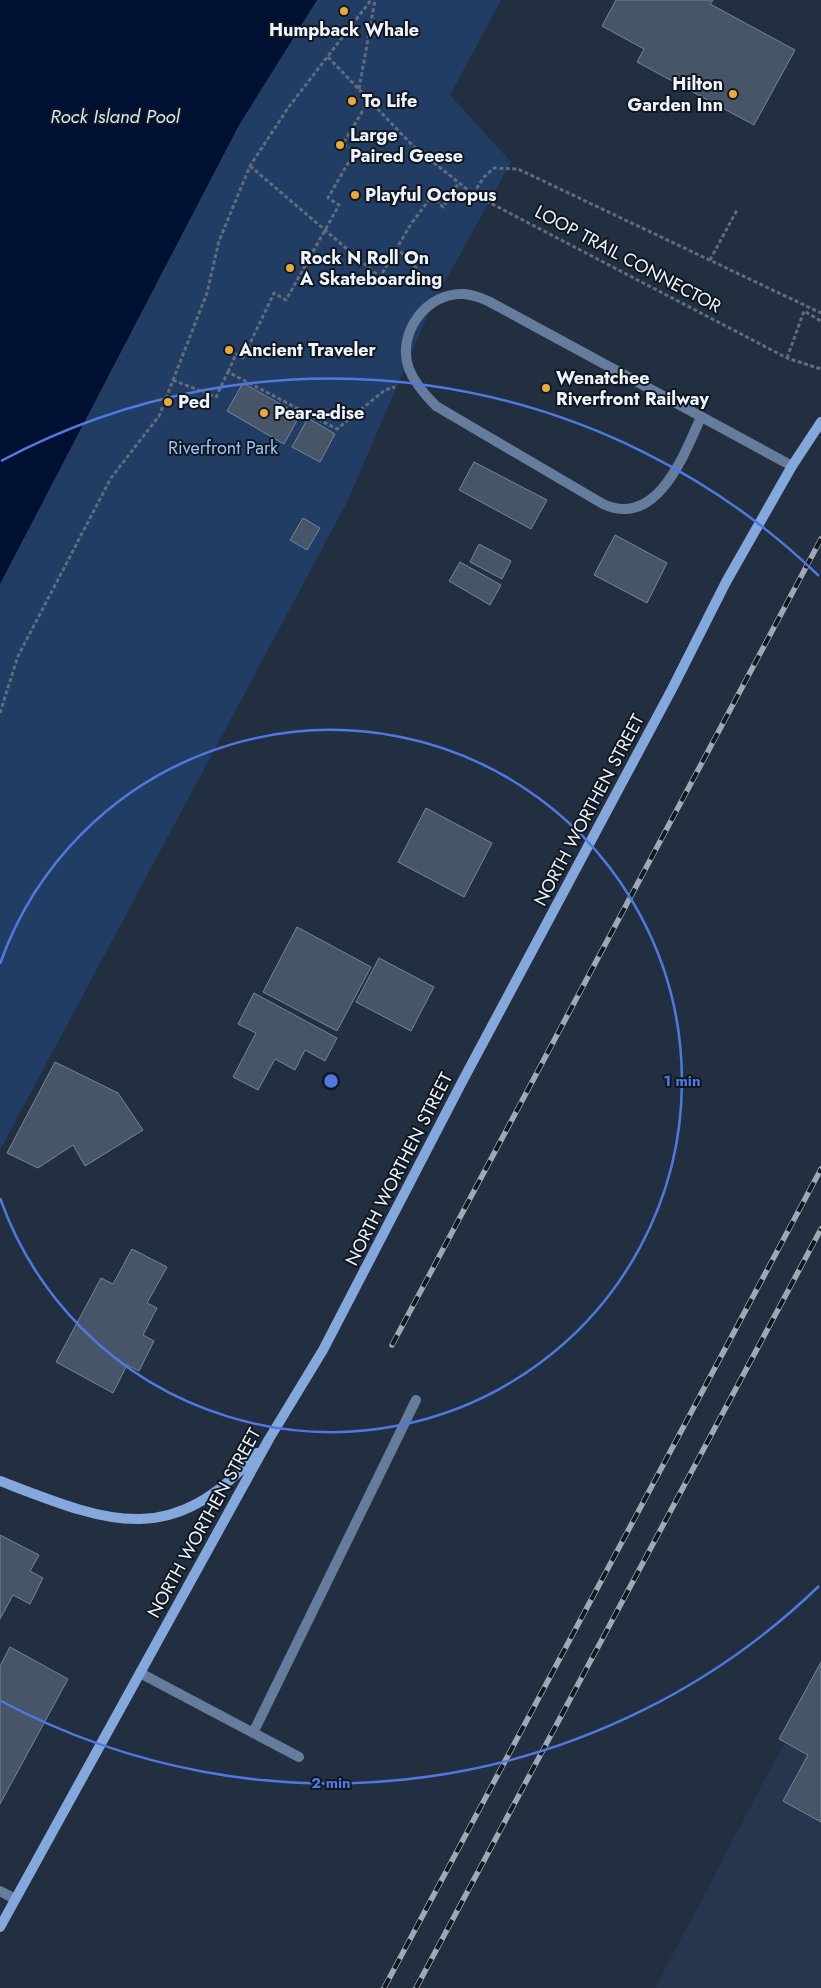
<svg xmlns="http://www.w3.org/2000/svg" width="821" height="1988" font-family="Jost,sans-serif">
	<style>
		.built { fill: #25364e }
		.green { fill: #223d64 }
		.water { fill: #001032 }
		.building { fill: #475569; stroke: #75859a }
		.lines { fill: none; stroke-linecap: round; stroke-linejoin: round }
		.path { stroke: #606b7b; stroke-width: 3; stroke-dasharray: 4 2.5; stroke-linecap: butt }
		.lane { stroke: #667c9c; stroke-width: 10 }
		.street { stroke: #667c9c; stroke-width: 10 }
		.secondary { stroke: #84a8db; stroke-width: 10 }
		.rail-casing { stroke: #9fa8b5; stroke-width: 5.5 }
		.rail { stroke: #11171f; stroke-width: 4; stroke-dasharray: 11; stroke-linecap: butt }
		.ring { fill: none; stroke: #5178e2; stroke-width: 2.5 }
		.poi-dot { fill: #eaaa39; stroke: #11171f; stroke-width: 2 }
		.labels { text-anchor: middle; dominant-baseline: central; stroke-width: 4; stroke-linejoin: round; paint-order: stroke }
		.poi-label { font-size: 18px; font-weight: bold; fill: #edf4fe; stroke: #11171f; text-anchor: start }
		.street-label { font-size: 18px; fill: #edf4fe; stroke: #11171f }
		.park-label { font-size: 18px; fill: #9bc4fe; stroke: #11171f }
		.water-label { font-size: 19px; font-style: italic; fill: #d7e5f9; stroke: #11171f }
		.centre { fill: #5178e2; stroke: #11171f; stroke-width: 2.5 }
		.ring-label { font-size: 15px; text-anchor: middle; font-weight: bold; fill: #5178e2; stroke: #11171f; stroke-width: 4; stroke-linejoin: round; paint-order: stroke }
	</style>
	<rect width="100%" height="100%" fill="#222f41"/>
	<path class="built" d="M821 1673V1988H655Z"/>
	<path class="green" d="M317 0H501L450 95 511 162 433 303 346 504 0 1150V584L239 125Z"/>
	<path class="water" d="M0 0H317L239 125 0 584Z"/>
	<path class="building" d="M616 0H713L710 4 795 50 754 125 637 62 644 49 602 26Z
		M243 383 300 415 284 444 227 411Z
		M308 418 335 434 320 462 292 447Z
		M474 462 547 500 531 529 459 490Z
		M303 518 320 528 307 550 290 540Z
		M615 535 667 563 647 603 594 575Z
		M479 544 511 561 502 579 470 562Z
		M460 562 501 585 490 605 449 581Z
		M426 808 492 843 464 897 398 862Z
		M297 927 371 967 337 1031 263 992Z
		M379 958 434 987 411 1031 356 1002Z
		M254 993 337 1038 325 1061 305 1050 295 1070 275 1059 258 1090 233 1077 256 1033 238 1024Z
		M55 1062 118 1093 143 1130 85 1166 73 1145 38 1168 7 1153Z
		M132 1249 167 1267 147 1303 157 1308 143 1335 154 1341 139 1371 127 1365 113 1393 56 1362 101 1278 113 1284Z
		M0 1535 39 1555 30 1571 43 1578 30 1604 13 1595 0 1619Z
		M10 1647 68 1679 0 1804V1666Z
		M821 1662V1822L783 1801 808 1755 779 1739Z"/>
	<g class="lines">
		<path class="path" d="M328 57 413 146 473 194 787 358 821 369
			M359 89 375 0
			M250 166 380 277 411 224 432 196 443 207 458 184
			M473 194 484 177 494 168 518 169 821 313
			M396 247 431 283
			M710 260 737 210
			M787 358 804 311 821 321
			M228 372 236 354 243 358 274 293 286 300 339 205 328 198 355 151 343 144 369 100
			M173 380 216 397 228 372 337 429 385 390 395 387
			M0 713 18 656 111 478 159 416 207 293 219 241 250 166 288 108 371 0"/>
		<path class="lane" d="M140 1673 299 1757
			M253 1733 416 1400
			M0 1891 15 1899"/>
		<path class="street" d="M701 417C684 455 657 529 603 504L436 406C425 395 415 384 409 369 396 334 426 292 464 294 473 295 482 298 490 302L792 466"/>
		<path class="secondary" d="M0 1481C107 1522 170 1551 257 1453
			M0 1927 269 1439 323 1350 462 1082 672 689 726 582 792 466 821 422"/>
		<defs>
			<path id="rail" d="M392 1345 821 539
				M384 1988 821 1169
				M416 1988 821 1229"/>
		</defs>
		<use href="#rail" class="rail-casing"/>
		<use href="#rail" class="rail"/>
	</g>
	<g class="ring">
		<path d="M0 964A351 351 0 1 1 0 1198"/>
		<path d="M819 1586A702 702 0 0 1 1 1701M1 461A702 702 0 0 1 819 576"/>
	</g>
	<g class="poi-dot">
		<circle cx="344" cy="11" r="5"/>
		<circle cx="733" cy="94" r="5"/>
		<circle cx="352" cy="101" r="5"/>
		<circle cx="340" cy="145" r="5"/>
		<circle cx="355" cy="195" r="5"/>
		<circle cx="290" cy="268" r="5"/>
		<circle cx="229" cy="350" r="5"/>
		<circle cx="546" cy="388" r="5"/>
		<circle cx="168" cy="402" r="5"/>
		<circle cx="264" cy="413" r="5"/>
	</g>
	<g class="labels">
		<g class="poi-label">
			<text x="344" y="30" text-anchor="middle">Humpback Whale</text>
			<text x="723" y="84" text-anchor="end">Hilton<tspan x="723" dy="21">Garden Inn</tspan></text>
			<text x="362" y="101">To Life</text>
			<text x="350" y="135">Large<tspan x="350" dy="21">Paired Geese</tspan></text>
			<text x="365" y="195">Playful Octopus</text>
			<text x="300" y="258">Rock N Roll On<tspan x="300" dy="21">A Skateboarding</tspan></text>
			<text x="239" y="350">Ancient Traveler</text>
			<text x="556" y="378">Wenatchee<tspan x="556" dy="21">Riverfront Railway</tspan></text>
			<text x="178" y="402">Ped</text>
			<text x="274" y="413">Pear-a-dise</text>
		</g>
		<g class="street-label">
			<text transform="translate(628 259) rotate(28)">LOOP TRAIL CONNECTOR</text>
			<text transform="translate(589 810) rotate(-62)">NORTH WORTHEN STREET</text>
			<text transform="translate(399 1169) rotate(-63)">NORTH WORTHEN STREET</text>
			<text transform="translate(204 1523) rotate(-61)">NORTH WORTHEN STREET</text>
		</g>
		<g class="park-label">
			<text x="223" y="448">Riverfront Park</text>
		</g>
		<g class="water-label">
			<text x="115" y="116">Rock Island Pool</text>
		</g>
	</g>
	<circle cx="331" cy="1081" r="8" class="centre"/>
	<g class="ring-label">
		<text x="682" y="1086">1 min</text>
		<text x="331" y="1788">2 min</text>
	</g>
</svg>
